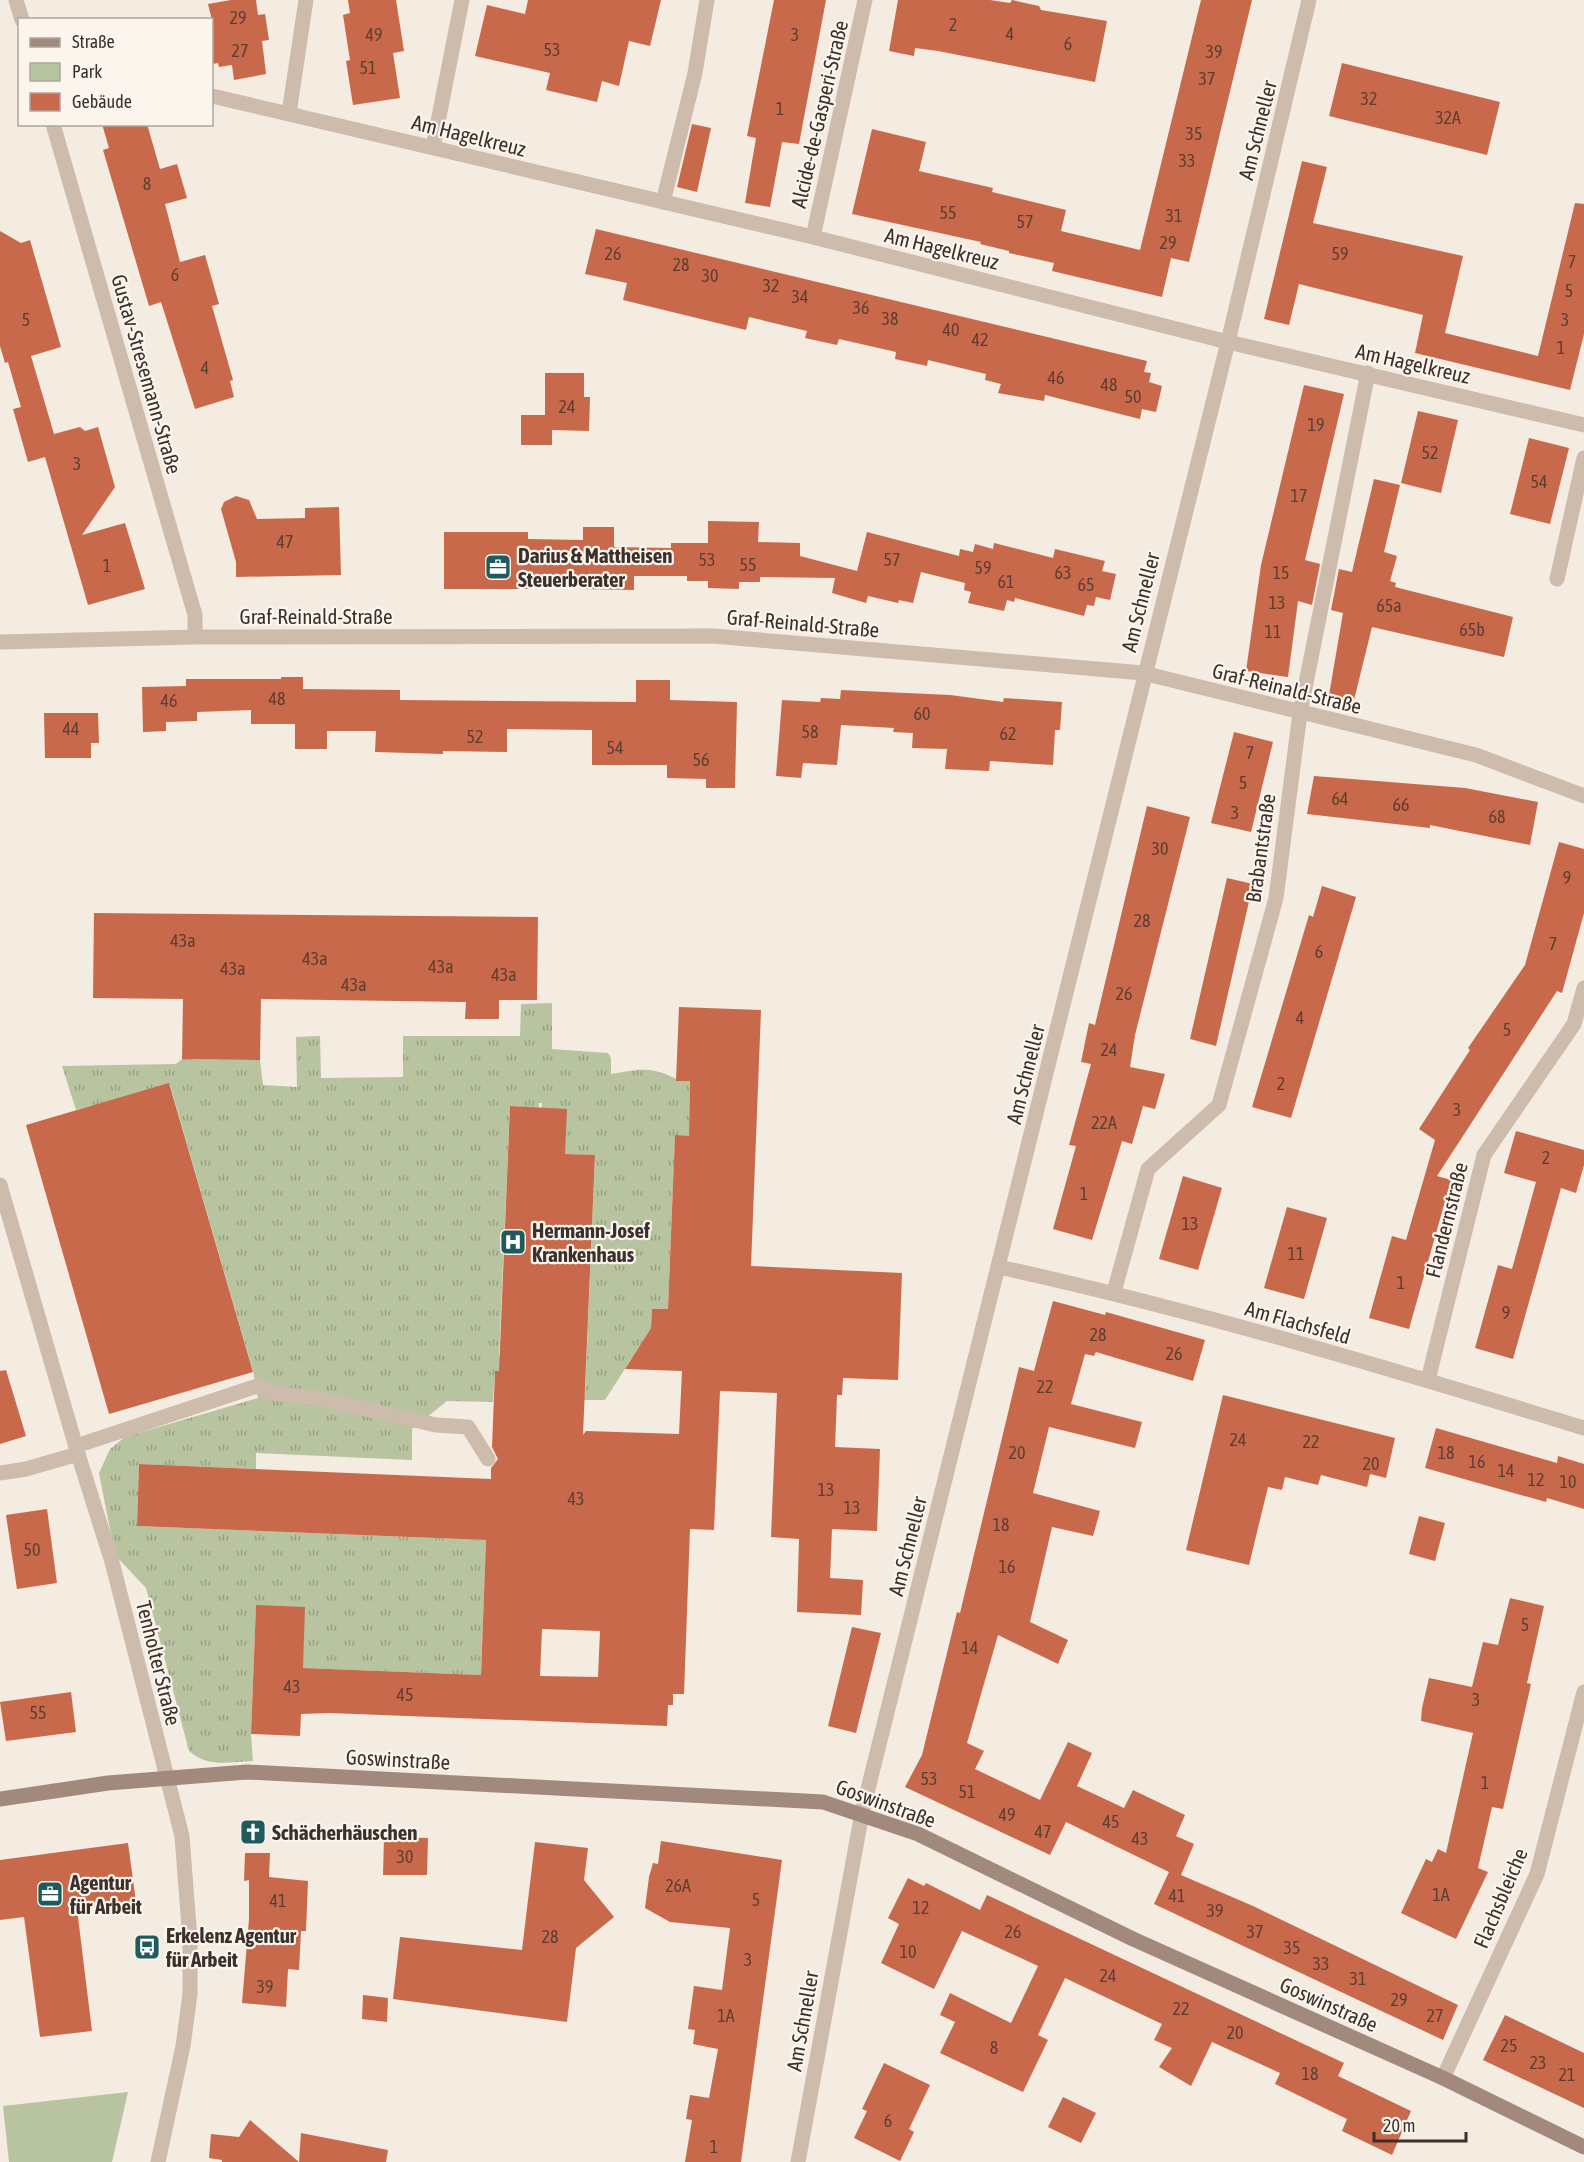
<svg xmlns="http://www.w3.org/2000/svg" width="1584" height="2162" font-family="'Asap Condensed',sans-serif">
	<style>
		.grass { fill: url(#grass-tufts) }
		.park { fill: #b8c4a0 }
		.building { fill: #c8694b; fill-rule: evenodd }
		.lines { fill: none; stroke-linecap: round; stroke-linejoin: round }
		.service { stroke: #cdbbac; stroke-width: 15 }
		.minor { stroke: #cdbbac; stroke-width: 15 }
		.secondary { stroke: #a18a7d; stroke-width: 15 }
		.labels { text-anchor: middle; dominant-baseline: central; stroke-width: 4.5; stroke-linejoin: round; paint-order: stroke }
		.number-label { font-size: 18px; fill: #5e3e33 }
		.street-label { font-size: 21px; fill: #3b302b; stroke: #fbf5ee }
		.poi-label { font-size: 21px; font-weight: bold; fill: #3b302b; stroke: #fbf5ee; text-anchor: start }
	</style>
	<defs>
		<pattern id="grass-tufts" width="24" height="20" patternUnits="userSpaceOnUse" patternTransform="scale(1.5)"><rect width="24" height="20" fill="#b8c4a0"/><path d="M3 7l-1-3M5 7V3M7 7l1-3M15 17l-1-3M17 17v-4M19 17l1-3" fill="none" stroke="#97a083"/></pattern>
	</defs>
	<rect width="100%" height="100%" fill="#f4ebe1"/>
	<path class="grass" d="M552 1003V1049L608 1053 611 1058V1074C626 1072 644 1067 659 1072 672 1075 675 1081 690 1081L689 1136H675L668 1309H652L651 1328 605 1400H581L585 1395 595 1155 560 1154 541 1112 542 1103H539V1108L510 1106 499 1356 513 1371H495L493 1402 447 1401 412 1429V1460L256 1453V1469L139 1464 137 1526 486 1540 481 1675 303 1668 256 1606 251 1734 253 1761C228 1762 209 1768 189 1751L146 1588 115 1555 99 1473 110 1449 125 1437 258 1398 253 1371 170 1085 76 1110 62 1066 176 1064 182 1059 260 1060 263 1085 297 1087 296 1037 320 1036 321 1078 403 1077V1036H520L521 1004Z"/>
	<path class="park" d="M128 2092 112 2162H9L3 2106Z"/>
	<path class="building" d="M231 0H256L258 15 265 14 269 40 262 41 266 74 234 80 232 65 219 67 218 63 212 64V20L208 4Z
		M348 0H396L404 51 393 53 400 98 353 105 346 61 350 60 343 15 350 13Z
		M528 0H661L650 46 629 41 619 86 602 81 597 102 546 90 550 73 475 56 487 5 525 14Z
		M774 0H826L799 144 782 142 770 207 745 203 756 138 747 136Z
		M898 0H990L1010 3 1012 0 1039 6 1041 10 1107 21 1095 82 938 51 915 48 914 56 889 51Z
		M1201 0H1252L1189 262 1171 258 1162 297 1052 271 1054 263 1009 253V251L980 244 981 242 852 214 872 129 926 142 919 171 993 188 992 192 1066 210 1061 231 1140 250Z
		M1342 63 1500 102 1487 155 1329 116Z
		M102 124H147L160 169 177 164 187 198 165 204 180 262 205 255 219 304 212 306 233 380 230 381 234 397 195 409 161 302 149 306 103 150 109 148Z
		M692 124 711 128 697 192 677 187Z
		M1302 161 1327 167 1313 223 1463 256 1445 333 1538 356 1575 203 1584 204V334L1570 390 1415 353 1423 315 1299 284 1289 325 1264 319Z
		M596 229 1147 361 1144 372 1151 373 1149 382 1162 386 1156 412 1142 409 1140 419 1045 395 1044 401 998 393 1001 384 985 380 986 374 928 360 927 366 895 359 896 352 839 339 837 345 805 338 807 331 749 317 746 330 623 300 627 283 585 274Z
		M0 231 21 243 30 240 61 347 31 356 54 434 80 427 85 431 98 427 115 487 82 535 125 523 145 589 88 605 45 457 28 462 13 409 21 407 8 362 5 363 0 346Z
		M545 373H584V397H590L589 431 552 430V445H521V415H545Z
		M1304 385 1344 394 1305 560 1320 564 1312 605 1298 601 1288 677 1246 671 1261 565Z
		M1418 411 1458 420 1441 493 1401 483Z
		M1529 438 1569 448 1550 524 1510 514Z
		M1374 479 1400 485 1384 552 1397 556 1390 581 1396 583 1395 587 1513 617 1504 657 1372 627 1354 700 1329 695 1343 613 1331 610 1339 569 1352 572Z
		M236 496 249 500 257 519 305 518V508L339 507 341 575 236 577V562L221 509 224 502Z
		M708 521 759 522 758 542 800 543V556L857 571 867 532 959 556 960 549 973 552 975 544 993 549 994 543 1053 558 1055 549 1105 561 1102 571 1116 574 1110 600 1096 597 1094 606 1087 605 1084 616 1015 598 1014 602 1007 600 1004 611 968 603 971 592 964 590 965 583 921 572 913 603 899 600 898 603 868 596 866 603 832 593 835 578 760 577V582H739V589L708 588V581H687V576H634V590L580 589V581L528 580V589H444V532H528V539L583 540V527H614V547L671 548V543H708Z
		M281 677H303V689L400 690V700L636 702V680H670V700L737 702 735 788H706V779L667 778V765H592V730L507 729V752L443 751V754L375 752 376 731H327V749H295V724H251V710L197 712V721L166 722V731L143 732 142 687 186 686V679H281Z
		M841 690 950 695 1003 702 1004 698 1062 702 1060 730H1055L1053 765 990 761 989 771 945 769 947 749 912 748 913 733 893 732 894 728 841 725 837 765 803 763 801 778 776 776 782 700 820 702 821 698 840 699Z
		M44 713H98L99 743H91V758H45Z
		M1234 732 1273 742 1251 832 1211 823Z
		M1314 776 1465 788 1538 802 1530 845 1430 825V828L1307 814Z
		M1147 806 1190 817 1135 1035 1130 1067 1165 1074 1155 1109 1143 1106 1132 1144 1122 1141 1092 1240 1053 1229 1076 1146 1069 1145 1091 1064 1081 1062 1089 1023 1095 1025Z
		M1559 842 1584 849V913L1562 993 1557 991 1437 1176 1451 1180 1409 1329 1369 1318 1392 1236 1406 1240 1435 1140 1419 1129 1470 1050 1468 1048 1525 965Z
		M1227 878 1253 884 1216 1046 1190 1039Z
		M1322 886 1356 897 1291 1118 1252 1107 1309 915 1313 917Z
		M94 913 538 917 537 1000H499V1019H465L466 1002 261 999 260 1060 182 1059 183 999 93 998Z
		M679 1007 761 1010 751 1266 902 1273 898 1380 843 1378 842 1395H837L835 1447 880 1449 877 1531 832 1529 830 1578 863 1580 861 1615 797 1612 799 1539 771 1537 777 1393 720 1391 714 1530 690 1529 684 1694H673V1705H668L667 1726 330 1713 301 1714 300 1736 251 1734 256 1605 305 1607 303 1668 481 1675 486 1540 137 1526 139 1464 491 1479V1468L498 1459 492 1447 495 1371H499L510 1106 567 1109 565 1154 595 1155 583 1435 586 1431 679 1434 682 1371 625 1369 651 1328 652 1309H668L675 1135 689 1136 690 1081H676ZM542 1629 600 1631 598 1677 540 1676Z
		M169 1083 253 1372 109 1414 26 1125Z
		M1516 1131 1584 1150V1165L1576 1193 1561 1188 1513 1359 1475 1348 1498 1265 1512 1269 1536 1182 1504 1173Z
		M1183 1176 1222 1188 1198 1270 1159 1259Z
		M1287 1207 1327 1218 1304 1299 1264 1288Z
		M1053 1301 1105 1315 1106 1312 1205 1340 1193 1381 1096 1352 1094 1356 1085 1354 1071 1404 1142 1422 1135 1448 1049 1427 1033 1493 1100 1511 1093 1536 1052 1527 1030 1622 1068 1640 1058 1664 998 1635 967 1743 984 1751 975 1769 1040 1800 1068 1742 1092 1753 1077 1786 1124 1808 1133 1790 1185 1815 1176 1836 1194 1844 1181 1875 1253 1906 1458 2005 1443 2040 1154 1904 1169 1872 1066 1822 1050 1855 905 1787 922 1755 957 1612 960 1613 1019 1367 1034 1371Z
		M6 1370 26 1436 0 1444V1371Z
		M1223 1395 1395 1438 1386 1478 1370 1474 1367 1487 1321 1475 1318 1485 1285 1477 1282 1490 1268 1487 1249 1565 1186 1550Z
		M1436 1428 1557 1463 1558 1456 1584 1464V1509L1547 1498 1546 1502 1425 1468Z
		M47 1509 57 1583 17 1589 6 1515Z
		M1419 1516 1445 1523 1435 1561 1409 1554Z
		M1510 1598 1544 1606 1527 1683 1531 1684 1503 1809 1492 1807 1478 1868 1488 1872 1456 1939 1401 1913 1426 1859 1432 1862 1438 1849 1446 1853 1473 1733 1421 1721 1422 1708 1429 1678 1472 1687 1483 1642 1498 1645Z
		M852 1627 881 1633 856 1733 828 1726Z
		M71 1692 76 1732 6 1741 0 1702Z
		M384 1837 428 1838 427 1875H383Z
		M661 1841 782 1860 741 2162H685L692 2120 686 2119 690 2095 709 2098 718 2049 693 2044 695 2030 688 2029 694 1986 722 1990 730 1928 670 1922 645 1908 649 1877 653 1863 658 1864Z
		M535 1842 588 1848 584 1880 614 1917 576 1948 567 2022 393 1999 400 1937 522 1950Z
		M128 1843 136 1902 77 1909 92 2031 40 2037 24 1917 0 1920V1860Z
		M245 1853H270L269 1877 308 1881 306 1931H301L299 1970 288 1969 286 2007 242 2003 249 1919V1880L244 1881Z
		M908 1878 924 1886 926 1883 980 1910 987 1895 1344 2063 1338 2076 1411 2111 1392 2155 1342 2131 1347 2119 1275 2084 1280 2073 1212 2042 1191 2086 1159 2067 1172 2048 1154 2040 1162 2024 1065 1978 1038 2035 1048 2040 1023 2092 940 2053 955 2022 940 2015 950 1993 1011 2023 1038 1966 962 1931 934 1989 881 1963 899 1924 888 1918Z
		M363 1995 388 1998 387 2022 362 2019Z
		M1505 2015 1584 2053V2108L1483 2060Z
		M884 2063 930 2085 909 2129 914 2132 900 2161 854 2138 867 2111 862 2109Z
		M1063 2097 1096 2113 1081 2143 1048 2127Z
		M250 2120 299 2162 301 2133 388 2150 386 2162H222V2160L209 2158 211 2134 239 2137Z"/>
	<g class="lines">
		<path class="service" d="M433 147 462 0
			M663 202 695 73 707 0
			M1114 1292 1148 1169 1219 1105 1276 898 1300 713
			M1428 1380 1484 1155
			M76 1446 260 1385 270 1393 316 1398 436 1425 468 1427 488 1459"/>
		<path class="minor" d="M16 0 22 20
			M212 96 813 237 1228 342 1584 425
			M289 113 306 0
			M53 124 195 615V637
			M813 237 865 0
			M1557 579 1584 458
			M0 642 195 637 713 636 1143 673 1476 755 1584 796
			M1300 713 1368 373
			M1484 1155 1574 1024 1584 988
			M0 1185 78 1454 112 1562 182 1836 190 1940V1994L183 2046 158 2162
			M999 1267C1196 1310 1391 1369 1584 1428
			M0 1473 26 1469 78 1454
			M1443 2078 1537 1874 1584 1692
			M798 2162 862 1813 1228 342 1309 0"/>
		<path class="secondary" d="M0 1799 108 1783 247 1772 823 1802 918 1834 1133 1939 1443 2078 1584 2147"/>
	</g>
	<defs>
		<symbol id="office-square" viewBox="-11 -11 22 22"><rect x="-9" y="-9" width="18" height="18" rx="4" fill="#1f5a5e" stroke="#fbf5ee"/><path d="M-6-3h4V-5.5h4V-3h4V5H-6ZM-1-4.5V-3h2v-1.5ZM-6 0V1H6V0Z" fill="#fff"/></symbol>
		<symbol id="hospital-square" viewBox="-11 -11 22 22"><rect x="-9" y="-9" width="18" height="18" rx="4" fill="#1f5a5e" stroke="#fbf5ee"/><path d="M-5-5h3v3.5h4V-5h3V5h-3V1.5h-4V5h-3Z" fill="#fff"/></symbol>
		<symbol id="church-square" viewBox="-11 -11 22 22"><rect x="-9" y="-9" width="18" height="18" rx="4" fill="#1f5a5e" stroke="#fbf5ee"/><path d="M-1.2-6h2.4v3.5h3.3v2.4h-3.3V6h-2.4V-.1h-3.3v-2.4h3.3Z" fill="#fff"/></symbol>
		<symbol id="bus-square" viewBox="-11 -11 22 22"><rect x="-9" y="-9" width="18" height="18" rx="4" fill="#1f5a5e" stroke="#fbf5ee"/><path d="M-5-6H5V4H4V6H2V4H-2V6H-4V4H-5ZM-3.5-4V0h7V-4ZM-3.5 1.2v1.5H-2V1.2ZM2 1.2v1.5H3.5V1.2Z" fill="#fff"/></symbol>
	</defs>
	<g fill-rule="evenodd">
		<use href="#office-square" x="483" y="552" width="30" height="30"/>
		<use href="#hospital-square" x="498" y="1227" width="30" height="30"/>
		<use href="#church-square" x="238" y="1817" width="30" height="30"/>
		<use href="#office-square" x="35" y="1879" width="30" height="30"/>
		<use href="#bus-square" x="132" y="1932" width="30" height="30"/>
	</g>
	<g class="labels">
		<g class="number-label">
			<text x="238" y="17">29</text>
			<text x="953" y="24">2</text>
			<text x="1010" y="33">4</text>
			<text x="374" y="34">49</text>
			<text x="795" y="34">3</text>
			<text x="1068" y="43">6</text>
			<text x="552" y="49">53</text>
			<text x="240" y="50">27</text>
			<text x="1214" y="51">39</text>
			<text x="368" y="67">51</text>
			<text x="1207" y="78">37</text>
			<text x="1369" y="98">32</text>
			<text x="780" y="108">1</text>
			<text x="1448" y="117">32A</text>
			<text x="1194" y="133">35</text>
			<text x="1187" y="160">33</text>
			<text x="147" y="183">8</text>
			<text x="948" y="212">55</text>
			<text x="1174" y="215">31</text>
			<text x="1025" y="221">57</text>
			<text x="1168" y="242">29</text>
			<text x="613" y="253">26</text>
			<text x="1340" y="253">59</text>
			<text x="1572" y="261">7</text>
			<text x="681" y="264">28</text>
			<text x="175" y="274">6</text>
			<text x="710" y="275">30</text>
			<text x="771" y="285">32</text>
			<text x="1569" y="290">5</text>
			<text x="800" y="296">34</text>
			<text x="861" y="307">36</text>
			<text x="890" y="318">38</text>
			<text x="26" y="319">5</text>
			<text x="1565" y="319">3</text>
			<text x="951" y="329">40</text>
			<text x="980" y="339">42</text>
			<text x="1561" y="347">1</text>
			<text x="205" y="367">4</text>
			<text x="1056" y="377">46</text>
			<text x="1109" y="384">48</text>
			<text x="1133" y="396">50</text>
			<text x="567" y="406">24</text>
			<text x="1316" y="424">19</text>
			<text x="1430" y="452">52</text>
			<text x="77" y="463">3</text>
			<text x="1539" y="481">54</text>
			<text x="1299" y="495">17</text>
			<text x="285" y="541">47</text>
			<text x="707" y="559">53</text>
			<text x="892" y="559">57</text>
			<text x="748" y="564">55</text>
			<text x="107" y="565">1</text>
			<text x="983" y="567">59</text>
			<text x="1063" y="572">63</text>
			<text x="1281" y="572">15</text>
			<text x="1006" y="581">61</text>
			<text x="1086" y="584">65</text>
			<text x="1277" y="602">13</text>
			<text x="1389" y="605">65a</text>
			<text x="1472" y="629">65b</text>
			<text x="1273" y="631">11</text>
			<text x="277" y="698">48</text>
			<text x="169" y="700">46</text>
			<text x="922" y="713">60</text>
			<text x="71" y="728">44</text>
			<text x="810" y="731">58</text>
			<text x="1008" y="733">62</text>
			<text x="475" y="736">52</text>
			<text x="615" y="747">54</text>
			<text x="1250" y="752">7</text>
			<text x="701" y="759">56</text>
			<text x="1243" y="782">5</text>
			<text x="1340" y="798">64</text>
			<text x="1401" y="804">66</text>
			<text x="1235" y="812">3</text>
			<text x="1497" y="816">68</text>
			<text x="1160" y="848">30</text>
			<text x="1567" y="877">9</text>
			<text x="1142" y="920">28</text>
			<text x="183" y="940">43a</text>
			<text x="1553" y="943">7</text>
			<text x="1319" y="951">6</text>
			<text x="315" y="958">43a</text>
			<text x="441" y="966">43a</text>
			<text x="233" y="968">43a</text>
			<text x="504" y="974">43a</text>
			<text x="354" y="984">43a</text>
			<text x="1124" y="993">26</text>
			<text x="1300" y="1017">4</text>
			<text x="1507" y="1029">5</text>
			<text x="1109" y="1049">24</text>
			<text x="1281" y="1083">2</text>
			<text x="1457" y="1109">3</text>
			<text x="1104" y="1122">22A</text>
			<text x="1546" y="1157">2</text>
			<text x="1084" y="1193">1</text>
			<text x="1190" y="1223">13</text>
			<text x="1296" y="1253">11</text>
			<text x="1401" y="1282">1</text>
			<text x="1506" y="1312">9</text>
			<text x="1098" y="1334">28</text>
			<text x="1174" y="1353">26</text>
			<text x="1045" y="1386">22</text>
			<text x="1238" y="1439">24</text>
			<text x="1311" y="1441">22</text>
			<text x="1017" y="1452">20</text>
			<text x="1446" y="1452">18</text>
			<text x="1477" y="1461">16</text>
			<text x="1371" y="1463">20</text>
			<text x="1506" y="1470">14</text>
			<text x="1536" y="1479">12</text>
			<text x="1568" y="1481">10</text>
			<text x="826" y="1489">13</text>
			<text x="576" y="1498">43</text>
			<text x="852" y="1507">13</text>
			<text x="1001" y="1524">18</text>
			<text x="32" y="1549">50</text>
			<text x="1007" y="1566">16</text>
			<text x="1525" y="1624">5</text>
			<text x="970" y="1647">14</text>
			<text x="292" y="1686">43</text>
			<text x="405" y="1694">45</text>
			<text x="1476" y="1699">3</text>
			<text x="38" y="1712">55</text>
			<text x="929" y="1778">53</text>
			<text x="1485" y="1782">1</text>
			<text x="967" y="1791">51</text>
			<text x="1007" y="1814">49</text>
			<text x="1111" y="1821">45</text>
			<text x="1043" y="1831">47</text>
			<text x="1140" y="1838">43</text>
			<text x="405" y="1856">30</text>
			<text x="678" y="1885">26A</text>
			<text x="1441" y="1894">1A</text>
			<text x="1177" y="1895">41</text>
			<text x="756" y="1899">5</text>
			<text x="278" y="1900">41</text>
			<text x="921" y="1907">12</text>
			<text x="1215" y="1910">39</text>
			<text x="1013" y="1931">26</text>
			<text x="1255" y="1931">37</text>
			<text x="550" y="1936">28</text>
			<text x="1292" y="1947">35</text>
			<text x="908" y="1951">10</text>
			<text x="748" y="1959">3</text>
			<text x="1321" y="1963">33</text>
			<text x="1108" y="1975">24</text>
			<text x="1358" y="1978">31</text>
			<text x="265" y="1986">39</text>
			<text x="1399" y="1999">29</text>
			<text x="1181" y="2008">22</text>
			<text x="726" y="2015">1A</text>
			<text x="1435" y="2015">27</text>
			<text x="1235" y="2032">20</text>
			<text x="1509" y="2045">25</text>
			<text x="994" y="2047">8</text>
			<text x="1538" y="2062">23</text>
			<text x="1310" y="2073">18</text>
			<text x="1567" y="2074">21</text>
			<text x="888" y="2120">6</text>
			<text x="714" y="2146">1</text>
		</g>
		<g class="street-label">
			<text transform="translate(819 114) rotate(-77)">Alcide-de-Gasperi-Straße</text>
			<text transform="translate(1257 130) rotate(-76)">Am Schneller</text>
			<text transform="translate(469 135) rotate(14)">Am Hagelkreuz</text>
			<text transform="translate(942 248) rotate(14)">Am Hagelkreuz</text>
			<text transform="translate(1413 363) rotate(13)">Am Hagelkreuz</text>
			<text transform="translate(147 374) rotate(74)">Gustav-Stresemann-Straße</text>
			<text transform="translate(1140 602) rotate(-76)">Am Schneller</text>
			<text x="316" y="616">Graf-Reinald-Straße</text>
			<text transform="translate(803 623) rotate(5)">Graf-Reinald-Straße</text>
			<text transform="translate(1287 688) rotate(14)">Graf-Reinald-Straße</text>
			<text transform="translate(1260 848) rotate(-82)">Brabantstraße</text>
			<text transform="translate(1025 1074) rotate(-76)">Am Schneller</text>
			<text transform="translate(1446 1220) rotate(-76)">Flandernstraße</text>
			<text transform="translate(1298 1322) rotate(16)">Am Flachsfeld</text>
			<text transform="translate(907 1546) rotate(-76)">Am Schneller</text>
			<text transform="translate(159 1663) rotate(76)">Tenholter Straße</text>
			<text transform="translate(398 1759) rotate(3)">Goswinstraße</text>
			<text transform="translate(886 1803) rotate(20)">Goswinstraße</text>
			<text transform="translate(1500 1898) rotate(-67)">Flachsbleiche</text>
			<text transform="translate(1329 2004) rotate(24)">Goswinstraße</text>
			<text transform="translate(802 2021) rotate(-80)">Am Schneller</text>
		</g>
		<g class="poi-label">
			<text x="518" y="555">Darius &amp; Mattheisen<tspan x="518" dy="24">Steuerberater</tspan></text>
			<text x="532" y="1230">Hermann-Josef<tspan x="532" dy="24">Krankenhaus</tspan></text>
			<text x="272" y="1832">Schächerhäuschen</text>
			<text x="70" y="1882">Agentur<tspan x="70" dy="24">für Arbeit</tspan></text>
			<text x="166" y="1935">Erkelenz Agentur<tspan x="166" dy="24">für Arbeit</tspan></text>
		</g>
	</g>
	<rect x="18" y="18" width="195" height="108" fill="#fbf5ee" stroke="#aea6a0" stroke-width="1.5"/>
	<rect x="30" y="38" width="30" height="9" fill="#a18a7d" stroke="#aea6a0" stroke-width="1.5"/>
	<text x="72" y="48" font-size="18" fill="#3b302b">Straße</text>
	<rect x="30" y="63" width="30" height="18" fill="#b8c4a0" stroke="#aea6a0" stroke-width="1.5"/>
	<text x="72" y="78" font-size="18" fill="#3b302b">Park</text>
	<rect x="30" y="93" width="30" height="18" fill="#c8694b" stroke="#aea6a0" stroke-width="1.5"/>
	<text x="72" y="108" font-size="18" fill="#3b302b">Gebäude</text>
	<path d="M1374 2132v9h92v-9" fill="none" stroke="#3b302b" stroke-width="3"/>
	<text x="1383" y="2132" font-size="18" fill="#3b302b" stroke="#fbf5ee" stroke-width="4.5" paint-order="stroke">20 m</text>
</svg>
